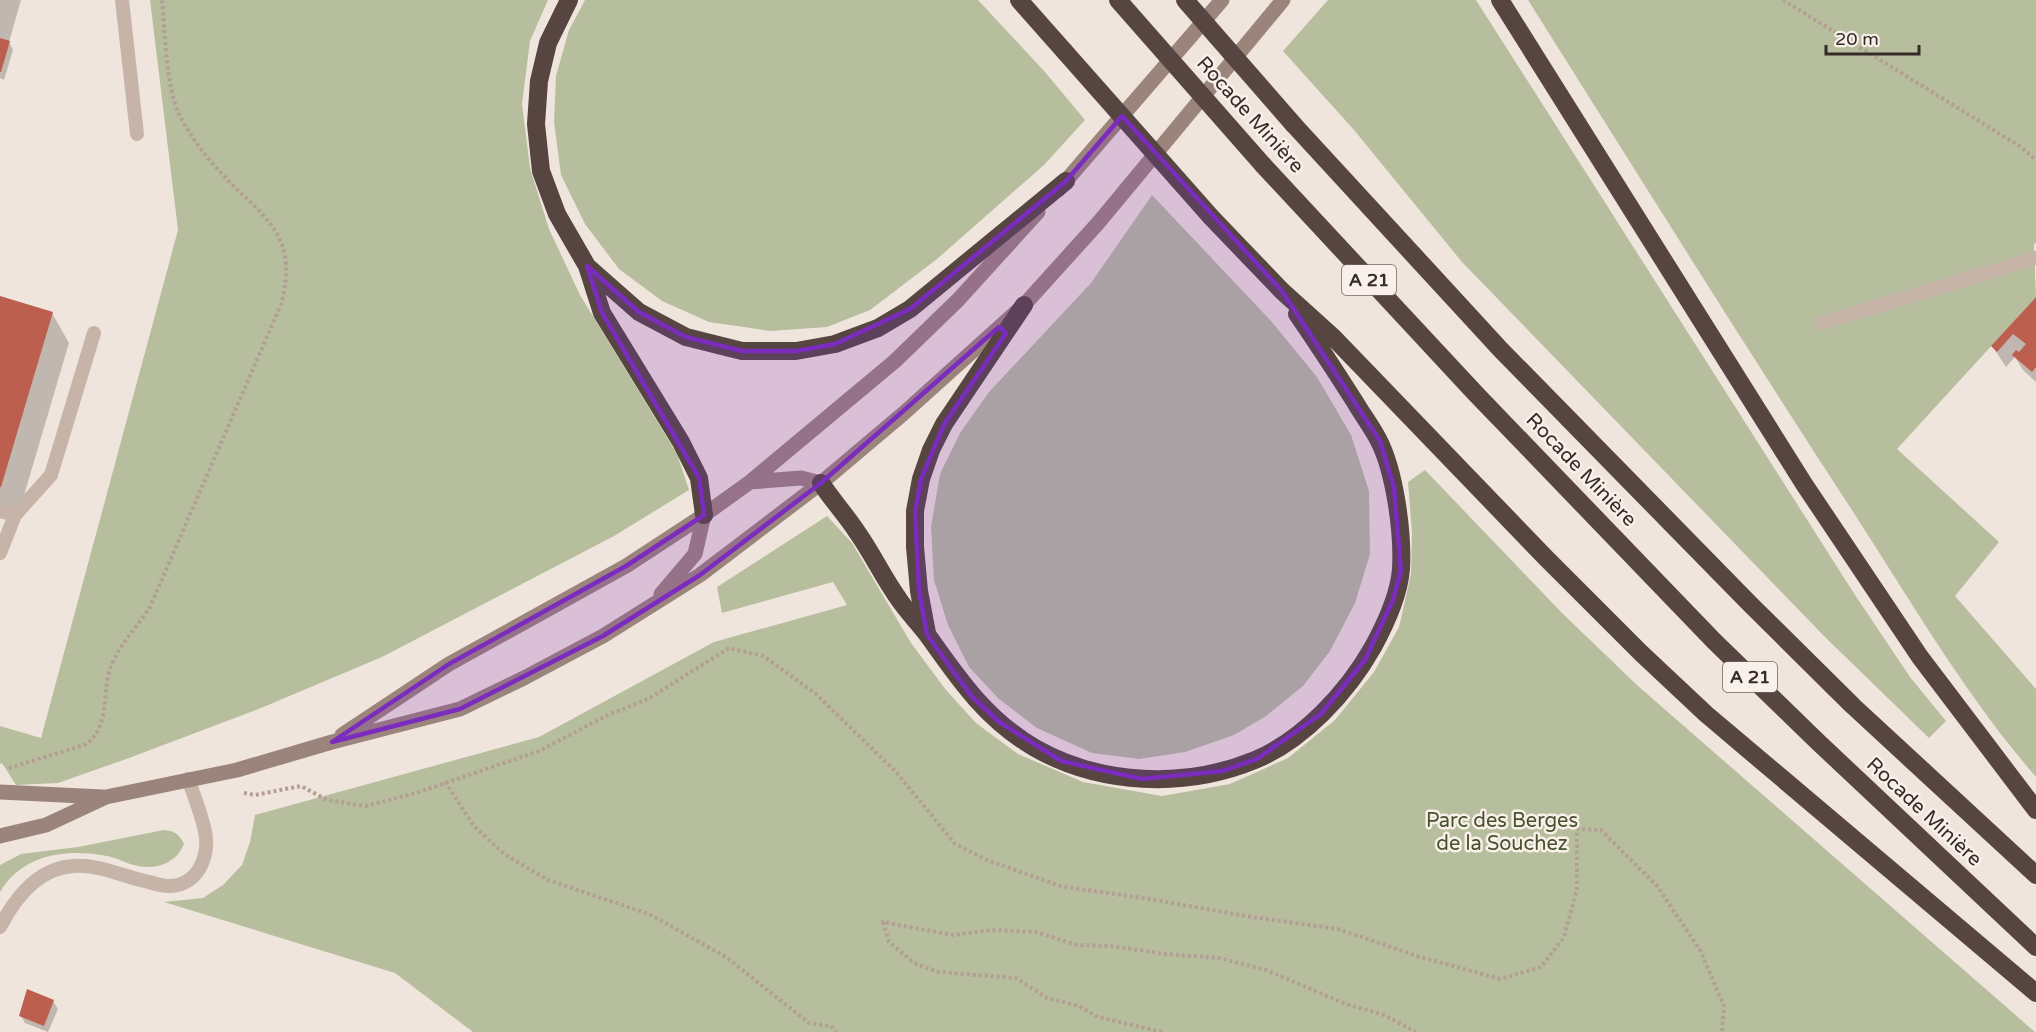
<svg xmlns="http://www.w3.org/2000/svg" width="2036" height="1032" font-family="'Varela Round',sans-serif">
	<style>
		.green { fill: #b6be9e }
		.shadow { fill: #0003 }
		.building { fill: #bd5f4e }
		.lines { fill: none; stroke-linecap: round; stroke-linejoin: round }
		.path { stroke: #b39e94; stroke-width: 4; stroke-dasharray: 3 3; stroke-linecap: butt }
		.service { stroke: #c7b4a9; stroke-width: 14 }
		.secondary { stroke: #9b847b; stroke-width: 15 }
		.motorway { stroke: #564540; stroke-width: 18 }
		.motorway-bridge { stroke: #564540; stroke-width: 18 }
		.marked { fill: #7b2cbf; fill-opacity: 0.2; stroke: #7b2cbf; stroke-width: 4.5; stroke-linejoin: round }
		.labels { text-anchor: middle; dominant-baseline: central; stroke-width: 5; stroke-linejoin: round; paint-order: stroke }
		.shield { fill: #f8f0e9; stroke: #706663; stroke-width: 1.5 }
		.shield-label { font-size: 18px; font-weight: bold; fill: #352b29 }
		.street-label { font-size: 20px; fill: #352b29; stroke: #f8f0e9 }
		.park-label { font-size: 20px; fill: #48522e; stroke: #f8f0e9 }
	</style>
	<rect width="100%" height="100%" fill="#f0e5dd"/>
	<path class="green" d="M150 0H548L530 41 522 104 530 168 549 229 580 295 677 454 689 490 614 536 382 657 261 708 129 758 58 783 16 785 2 763 0 764V726L41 738 178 230Z
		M585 0H978L1045 72 1085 120 1044 165 937 259 870 310 827 327 770 331 709 322 662 301 619 269 585 224 561 175 554 122 556 76 569 30Z
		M1328 0H1476L1855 595 1910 677 1946 721 1929 738 1826 638 1462 262 1354 130 1283 51Z
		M1528 0H2036V243L2034 244 2036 297 1897 449 1999 542 1955 596 2036 689V777C1964 694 1908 596 1848 504 1739 337 1634 168 1528 0Z
		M1152 195 1271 321 1317 377 1351 435 1369 491 1370 554 1355 603 1330 651 1303 686 1266 716 1234 735 1185 752 1139 759 1092 753 1037 728 999 699 969 667 948 625 934 580 931 527 940 474 960 433 989 392 1091 283Z
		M1425 470 1562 613 1638 686 2035 1032H473L395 973 164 902 203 898 223 885 242 865 250 842 255 815 539 737 714 642 847 605 833 582 722 613 717 587 827 516 852 543 911 643 946 690 976 723 1018 754 1083 782 1162 796 1230 784 1288 758 1335 720 1374 672 1399 627 1411 574 1412 533 1408 482Z
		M164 830C175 831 179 834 184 844 177 862 158 870 138 866 127 864 118 858 107 856 67 848 22 854 0 892V865L21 854 78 847Z"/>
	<path class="shadow" d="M0 0H21L9 42 13 50 4 80 0 78Z
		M0 297 52 313 69 343 17 519 0 514Z
		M2036 299V382L2023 370 2015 357 2006 367 1993 347Z
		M53 1001 58 1009 48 1032 25 1023 21 1016Z"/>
	<path class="building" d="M0 38 10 41 1 72H0Z
		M0 296 53 312 1 487H0Z
		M2036 297V367L2032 372 2012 355 2016 350 2019 352 2026 344 2013 334 1997 352 1991 346Z
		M27 989 54 1000 44 1026 19 1016Z"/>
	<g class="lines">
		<path class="path" d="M1783 0 2021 147 2036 160
			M9 768 84 745C110 731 102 694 110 669 118 646 137 627 150 607L282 302C285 286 288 272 285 256 279 222 247 201 225 177 207 158 190 137 179 114 166 88 165 30 162 0
			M445 782 474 826 504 854 548 880 649 914 726 957 809 1023 831 1026 836 1032
			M244 793 255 795 301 786 327 800 366 806 419 792 539 751 608 715 648 699 729 648 763 656 816 694 897 773 955 844 987 860 1060 886 1149 899 1252 917 1338 929 1417 956 1500 979 1541 967 1564 937 1577 889V829L1601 830 1657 886 1700 950 1724 1006 1722 1032
			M1162 1032 1098 1017 1079 1006 1047 998 1016 978 938 972 914 963 889 942 883 922 953 935 992 930 1036 932 1077 945 1111 946 1165 954 1219 958 1266 970 1346 1004 1384 1015 1416 1032"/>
		<path class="service" d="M122 0 137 134
			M1822 323 2036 258
			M0 511 15 515
			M0 553 15 515 51 475 94 333
			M0 927C15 898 38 868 73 866 100 864 124 877 149 882 155 884 165 886 171 886 201 884 211 851 204 827 200 811 194 795 188 779"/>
		<path class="secondary" d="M1058 190 1222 0
			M750 482 801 478 821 483
			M661 594 695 554 704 515
			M342 735 449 664 626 566 704 515 750 482 895 361 958 300 1038 212
			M0 792 103 797
			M0 836 46 825 106 797 237 770 332 742 460 709 524 678 603 636 700 575 821 483 904 413 1024 305 1099 222 1283 0"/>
		<path class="motorway" d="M569 0 548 43 539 81 536 124 541 171 557 214 587 266 602 313 681 442 699 478 704 515
			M1019 0 1065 52
			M1500 0 1804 484 1920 657 2036 810
			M1294 125 1501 350 1750 604 1853 706 2036 875
			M1263 165 1476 394 1714 641 1818 742 2036 947
			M1211 217 1282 291 1334 338 1546 558 1641 653 1706 714 2036 993
			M589 268 639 312 686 337 742 351H796L835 344 878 328 910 309 1066 181
			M821 483C832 500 846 515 857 532 872 553 883 577 898 598 907 612 919 623 929 637 960 681 987 720 1035 748 1100 785 1185 789 1255 760 1303 740 1347 693 1373 647 1385 625 1399 595 1401 569 1403 533 1395 471 1378 439 1371 426 1362 414 1355 402 1336 372 1317 343 1297 314
			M927 633 919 591 915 547V511L921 479 931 450 944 424 1024 305"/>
		<path class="motorway-bridge" d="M1118 0 1263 165
			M1185 0 1294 125
			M1065 52 1211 217"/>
	</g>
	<path class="marked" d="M1122 116 1282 291 1380 441 1394 487 1401 571 1393 600 1365 660 1321 714 1257 759 1223 771 1142 779 1061 761 999 722 971 696 927 635 919 591 915 511 921 479 944 424 1006 333 999 327 821 483 700 575 603 636 460 709 332 742 449 664 626 566 704 515 699 478 602 313 587 266 639 312 686 337 742 351H796L835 344 910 309 1066 181Z"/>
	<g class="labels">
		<g class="shield">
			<rect x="1342" y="265" width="54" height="30" rx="4.5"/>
			<rect x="1723" y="662" width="54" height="30" rx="4.5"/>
		</g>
		<g class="shield-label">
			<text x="1369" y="280">A 21</text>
			<text x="1750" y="677">A 21</text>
		</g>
		<g class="street-label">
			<text transform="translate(1250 115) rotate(48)">Rocade Minière</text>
			<text transform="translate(1581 470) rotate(46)">Rocade Minière</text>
			<text transform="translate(1924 812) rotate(43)">Rocade Minière</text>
		</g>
		<g class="park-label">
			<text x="1502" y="821">Parc des Berges<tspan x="1502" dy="23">de la Souchez</tspan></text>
		</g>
	</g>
	<path d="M1826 45v9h93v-9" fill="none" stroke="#352b29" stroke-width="3"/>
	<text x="1835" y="45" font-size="18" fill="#352b29" stroke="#f8f0e9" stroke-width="4.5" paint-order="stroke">20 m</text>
</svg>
